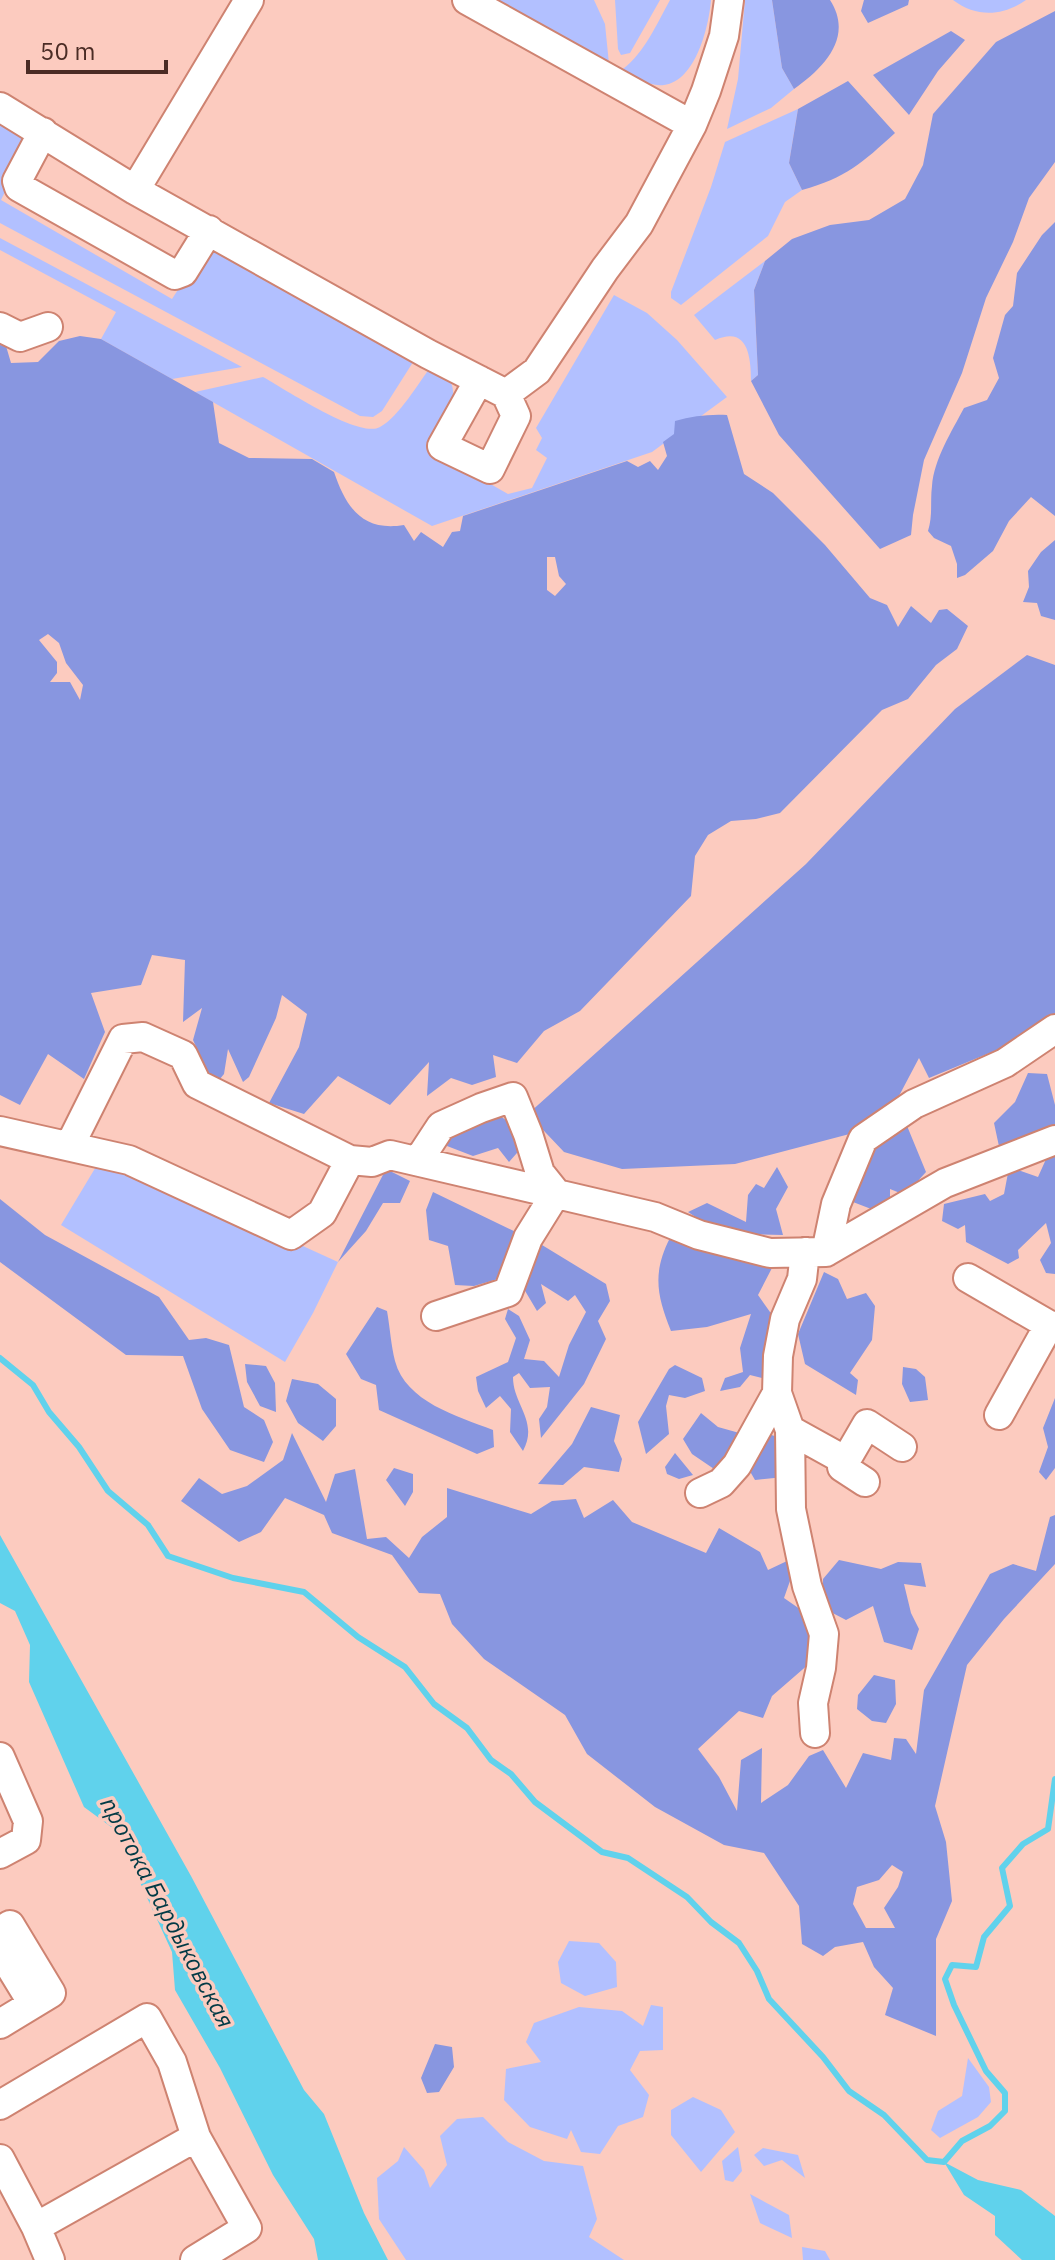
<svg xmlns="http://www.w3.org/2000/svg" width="1055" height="2260" font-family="'IBM Plex Sans',sans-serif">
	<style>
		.green { fill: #b2c0ff }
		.forest { fill: #8896e0; fill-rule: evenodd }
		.water { fill: #60d2ec }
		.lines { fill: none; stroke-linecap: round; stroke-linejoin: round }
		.stream { stroke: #60d2ec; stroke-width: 6 }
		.minor-casing { stroke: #ce8371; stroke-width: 32 }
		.minor { stroke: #fff; stroke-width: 28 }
		.labels { text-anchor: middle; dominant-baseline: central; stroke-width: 7; stroke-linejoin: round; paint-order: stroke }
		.water-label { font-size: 24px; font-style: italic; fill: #023a45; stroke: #fccbbf }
	</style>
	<rect width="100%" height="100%" fill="#fccbbf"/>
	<path class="green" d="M496 0H594L605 24 609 64Z
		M615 0H660L630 53 621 55 618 49Z
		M670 0H711C709 26 696 81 664 85 650 87 634 77 623 69 645 52 656 25 670 0Z
		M745 0H772L782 68 794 89 771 108 727 129 738 79Z
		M953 0H1026C1003 16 977 18 953 0Z
		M798 109 789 163 802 190 785 202 768 236 681 305 671 298V292L711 187 725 142Z
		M0 119 25 136 28 144 1 200 172 299 209 242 415 359 382 411 373 417 360 416 0 223Z
		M0 238 242 367 172 379 101 339 116 312 0 250Z
		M765 261 754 290 758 375 751 381C751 357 748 325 715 340L694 315Z
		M614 295 647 313 677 340 727 397 652 452 432 526 195 392 263 377C285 389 359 439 380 427 399 417 419 382 432 365 437 369 443 372 447 377 465 396 438 430 429 449L508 494 532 488 547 458 536 450 542 438 536 428Z
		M100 1160 130 1167 338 1262 313 1313 285 1362 61 1225Z
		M569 1941 599 1943 616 1962 617 1987 585 1996 561 1983 558 1962Z
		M651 2005 663 2007V2050L640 2051 630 2070 649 2095 643 2117 618 2126 600 2154 581 2152 571 2130 567 2139 530 2127 504 2100 506 2069 541 2062 526 2042 534 2023 579 2007 622 2011 643 2026Z
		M968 2058 989 2087 991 2102 978 2117 940 2138 931 2130 938 2111 962 2096Z
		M693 2097 721 2110 735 2132 701 2172 671 2135V2110Z
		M483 2117 508 2142 544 2161 583 2166 597 2219 589 2237 624 2260H406L379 2219 377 2178 398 2161 404 2147 424 2170 430 2188 447 2165 440 2136 457 2119Z
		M738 2147 742 2171 733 2182 725 2180 722 2161Z
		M763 2148 798 2155 805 2178 782 2160 764 2166 754 2155Z
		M750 2194 789 2215 792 2238 760 2223Z
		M802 2247 825 2251 830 2260H803Z"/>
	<path class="forest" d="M772 0H830C854 37 824 68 794 89L782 68Z
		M864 0H909L908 5 868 23 861 11Z
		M1055 11V162L1029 198 1013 242 986 298 962 373 924 460 913 515 911 535 880 549 779 435 751 381 758 375 754 290 765 261 792 239 830 225 869 220 905 199 923 165 933 114 996 42Z
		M951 31 965 40 938 71 909 115 873 75Z
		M848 81 895 133C862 163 846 178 802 190L789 163 798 109Z
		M1055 222V516L1031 497 1009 521 993 551 965 575 957 578V564L951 546 934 538 928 531C933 515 930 502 932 486 934 459 952 431 964 408L987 400 999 378 993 358 1005 315 1013 306 1017 273 1042 235Z
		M80 336 101 339 213 402 219 443 249 458 312 459 334 472C346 507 362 532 404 525L414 541 421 532 443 547 452 532 460 531 463 516 627 461 638 467 650 461 658 470 667 456 663 442 674 434 675 421C692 416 710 414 727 415L744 474 773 493 825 545 870 598 887 605 898 627 911 606 931 623 939 610 947 609 968 626 957 649 936 665 908 699 882 710 780 813 756 819 731 821 708 835 695 856 691 896 580 1011 544 1031 517 1063 493 1055 496 1077 472 1085 451 1078 427 1096 429 1062 390 1105 338 1076 304 1114 269 1103 299 1047 307 1014 282 995 276 1018 249 1077 243 1082 228 1049 224 1074 214 1086 193 1040 202 1008 183 1022 185 960 152 955 141 985 91 993 105 1032 84 1079 48 1054 20 1105 0 1095V345L6 346 11 363 38 362 59 341ZM547 557H555L559 576 566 584 555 596 547 590ZM48 634 59 643 66 663 83 685 80 700 70 682H50L57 673V662L39 640Z
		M1055 540V620L1041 616 1037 603 1023 602 1029 587 1028 571 1041 552Z
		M1027 655 1055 665V1026L929 1078 919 1058 891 1111 861 1131 735 1164 622 1169 564 1152 528 1114 806 864 955 709Z
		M1028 1073 1047 1074 1055 1105V1129L1000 1151 994 1123 1015 1102Z
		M496 1113 520 1130 524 1145 509 1162 498 1148 473 1156 447 1146 450 1127Z
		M905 1121 926 1172 905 1195 890 1189V1204L879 1212 853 1202 852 1174 870 1147Z
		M1055 1152V1274L1046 1273 1040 1260 1051 1243 1046 1223 1018 1250 1019 1258 1008 1264 966 1242 965 1225 958 1229 942 1221 944 1204 985 1194 990 1201 1004 1194 1008 1173 1018 1170 1038 1177 1047 1157Z
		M777 1167 788 1187 776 1209 783 1235 744 1234 711 1227 688 1212 707 1203 746 1222 748 1195 756 1184 764 1188Z
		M386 1169 410 1181 400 1203H383L366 1231 338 1262Z
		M433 1192 518 1233 498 1279 474 1286 455 1285 448 1246 429 1240 426 1210Z
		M0 1199 45 1235 159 1297 189 1340 206 1338 229 1345 244 1407 264 1420 273 1442 264 1462 230 1450 202 1409 183 1356 126 1355 0 1262Z
		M670 1238 773 1266 758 1295 770 1312 776 1314 770 1372 762 1378 750 1375 740 1387 720 1391 725 1378 743 1372 740 1348 751 1314 707 1327 671 1331C657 1296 652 1273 670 1238Z
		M542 1245 606 1284 610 1301 598 1321 606 1339 584 1384 541 1438 539 1419 547 1407 550 1387 530 1388 519 1373 513 1377C513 1405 539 1421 523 1451L510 1432 511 1409 500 1396 486 1408 478 1391 476 1377 508 1362 516 1338 505 1319 508 1309 519 1316 530 1340 524 1359 544 1361 559 1377 569 1345 586 1312 575 1295 568 1301 541 1284 546 1303 537 1311 521 1284 528 1255Z
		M824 1272 838 1279 847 1299 866 1293 875 1306 872 1340 850 1373 858 1380 856 1395 805 1364 798 1334Z
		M377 1307 387 1311C390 1328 391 1345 395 1361 406 1402 457 1416 493 1430L494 1447 477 1454 379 1410 376 1385 361 1379 346 1354Z
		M245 1364 266 1366 275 1383 276 1412 260 1406 247 1382Z
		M675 1365 702 1378 705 1391 685 1398 669 1395 666 1406 669 1434 646 1454 638 1422 669 1369Z
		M903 1367 916 1369 925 1377 928 1400 910 1402 902 1384Z
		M292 1379 318 1384 336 1399V1426L323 1441 298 1423 286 1401Z
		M1055 1398V1468L1046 1480 1039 1472 1048 1447 1043 1428Z
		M591 1407 620 1415 614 1441 622 1459 619 1472 584 1467 563 1485 538 1484 572 1444Z
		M701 1413 718 1427 743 1434 717 1471 692 1454 683 1439Z
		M292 1433 326 1502 335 1474 355 1469 367 1539 386 1537 409 1558 422 1537 447 1517V1488L531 1514 552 1501 576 1499 584 1518 613 1500 632 1522 706 1553 719 1528 760 1552 768 1570 787 1561 791 1578 784 1598 817 1621 810 1663 772 1696 763 1718 739 1711 698 1749 719 1777 737 1811 741 1760 762 1748 761 1803 788 1785 809 1756 823 1750 846 1788 863 1753 891 1760 894 1738 906 1739 916 1754 924 1690 990 1574 1013 1564 1036 1571 1050 1517 1055 1515V1564L1004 1619 967 1665 935 1806 946 1842 952 1901 936 1939V2036L885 2015 893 1988 874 1967 863 1942 835 1947 823 1956 802 1944 799 1906 764 1853 724 1845 655 1807 587 1754 565 1715 484 1659 452 1624 440 1594 419 1593 392 1555 332 1533 324 1515 285 1498 261 1532 239 1542 181 1501 199 1478 222 1494 247 1486 283 1460ZM892 1865 903 1872 898 1887 884 1908 895 1928H866L853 1904 857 1887 879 1880Z
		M764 1433 782 1438 784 1477 755 1480 744 1461Z
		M675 1453 693 1475 679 1479 667 1474 665 1467Z
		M394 1468 413 1474V1492L405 1506 386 1480Z
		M839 1560 881 1569 898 1562 921 1563 926 1587 904 1584 911 1613 919 1629 912 1650 884 1642 873 1606 846 1620 823 1608V1579Z
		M874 1675 895 1680 896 1704 886 1723 872 1721 857 1709 858 1695Z
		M435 2044 452 2047 454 2067 439 2092 427 2093 421 2078Z"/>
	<path class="water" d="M0 1535 191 1876 304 2090 324 2114 364 2213 388 2260H318L314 2239 273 2175 220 2068 175 1990 172 1952 138 1878 135 1862 122 1835 84 1807 29 1682 30 1645 15 1611 0 1603Z
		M944 2162 978 2180 1021 2190 1055 2216V2260H1022L995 2235V2216L964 2195Z"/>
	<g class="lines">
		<path class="stream" d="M0 1358 33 1385 49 1412 79 1447 108 1491 148 1525 168 1556 233 1578 304 1592 358 1637 405 1667 434 1704 467 1728 491 1760 511 1774 535 1802 602 1852 628 1858 687 1897 711 1922 739 1943 757 1971 769 1999 823 2057 849 2091 884 2115 927 2160 944 2162 962 2141 990 2126 1005 2111V2093L986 2071 954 2005 945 1979 952 1965 976 1967 984 1937 1010 1906 1002 1868 1023 1844 1048 1829 1055 1779"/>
		<defs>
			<path id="minor" d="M467 0 692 125
				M0 107 135 190 428 354 506 394 537 371 605 269 639 224 692 125 706 91 724 36 729 0
				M43 132 17 181 19 187 175 275 183 272 209 230
				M135 190 249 0
				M0 327 20 337 48 327
				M479 380 442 446 490 469 516 416 506 394
				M0 1131 129 1160 291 1235 322 1213 350 1160
				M70 1145 123 1039 143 1037 183 1055 197 1084 350 1160 372 1162 390 1155 655 1217 699 1235 770 1253 826 1252 945 1183 1055 1140
				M418 1161 441 1126 481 1108 513 1097 528 1134 540 1173 556 1193 528 1238 508 1292 436 1316
				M805 1252 802 1279 785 1319 778 1356 777 1393 790 1430 846 1461
				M826 1252 836 1204 863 1139 914 1104 1005 1063 1055 1029
				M968 1278 1049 1325 1055 1326
				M999 1415 1049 1325
				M790 1430 791 1509 807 1586 824 1634 821 1668 813 1703 815 1733
				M865 1482 842 1467 867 1424 902 1447
				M700 1493 721 1483 737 1465 777 1393
				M0 1757 28 1821 26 1840 0 1854
				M0 1931 10 1925 51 1993 0 2024
				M0 1950 33 2004
				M0 2105 147 2018 172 2062 196 2137 247 2228 195 2260
				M0 2159 36 2227 50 2260
				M36 2227 196 2137"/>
		</defs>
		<use href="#minor" class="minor-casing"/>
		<use href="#minor" class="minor"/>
	</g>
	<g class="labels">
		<g class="water-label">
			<text transform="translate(168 1912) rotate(62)">протока Бардыковская</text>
		</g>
	</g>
	<path d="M28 60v12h138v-12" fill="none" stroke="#4b2c25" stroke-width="4"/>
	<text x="40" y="60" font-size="24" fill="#4b2c25" stroke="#fccbbf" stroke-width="6" paint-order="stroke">50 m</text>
</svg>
